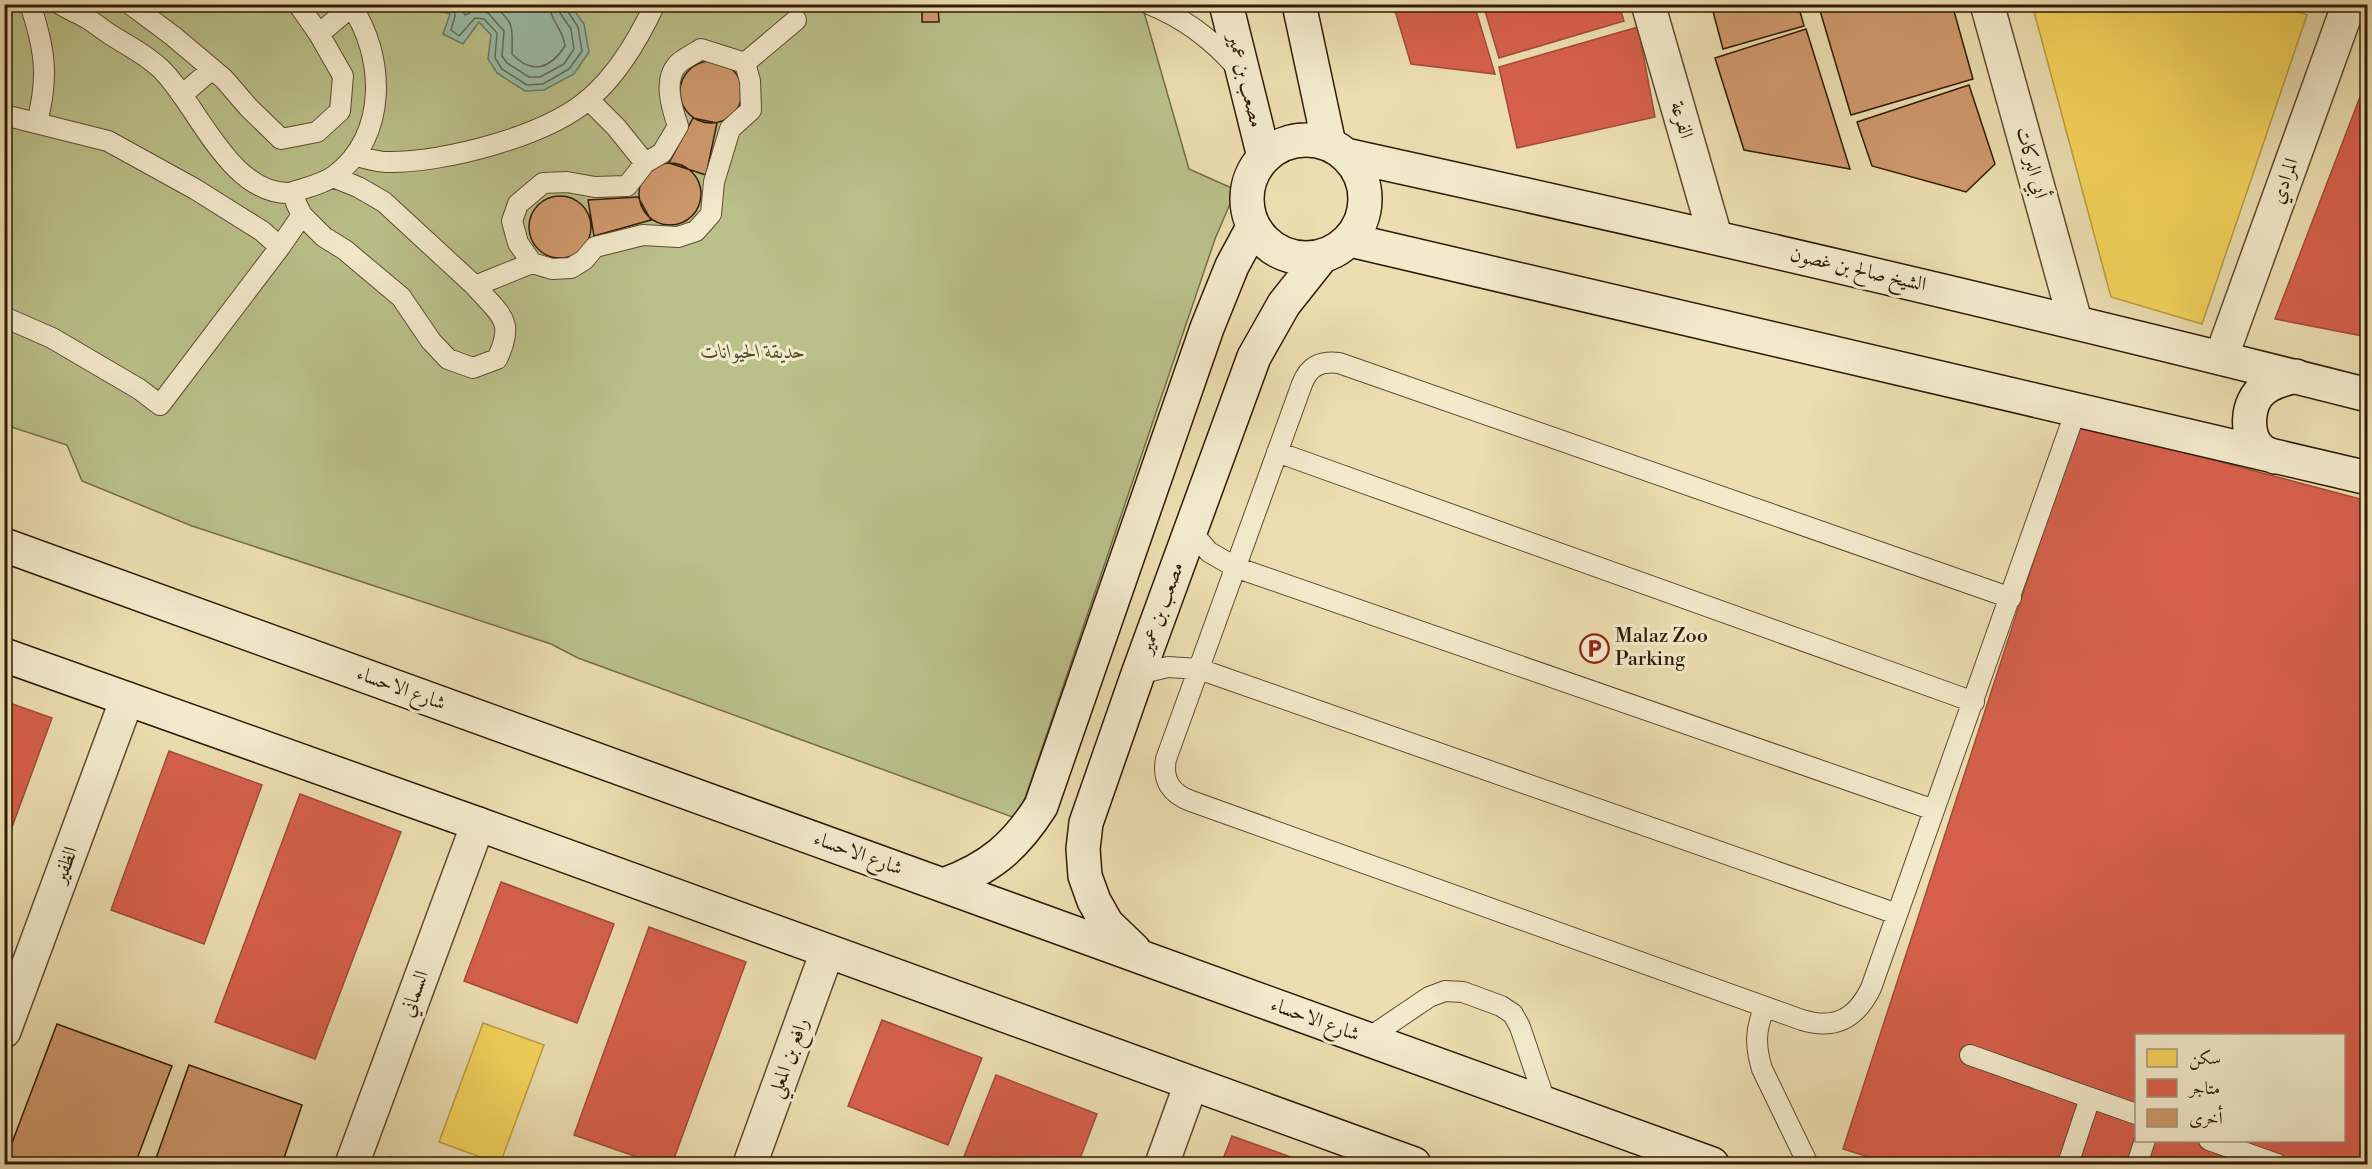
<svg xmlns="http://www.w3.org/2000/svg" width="2372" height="1169" font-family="'Libre Bodoni',Amiri,serif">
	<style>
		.green { fill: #bac089; stroke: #756d47; stroke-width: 1.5 }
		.water { fill: #99bca7; stroke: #6f7b66; stroke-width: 1.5 }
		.homes { fill: #f6d55c; stroke: #bb9d42; stroke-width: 1.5 }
		.shops { fill: #d6604d; stroke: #a44b37; stroke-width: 1.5; fill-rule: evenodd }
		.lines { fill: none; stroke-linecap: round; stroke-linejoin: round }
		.shore { stroke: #646b56; stroke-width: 1.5 }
		.building { fill: #cf996d; stroke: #301a05; stroke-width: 1.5 }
		.lane-casing { stroke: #5f4b30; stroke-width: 22 }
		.street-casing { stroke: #5f4b30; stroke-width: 36 }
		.secondary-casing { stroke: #301a05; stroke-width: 36 }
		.lane { stroke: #f3eacc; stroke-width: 20 }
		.street { stroke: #f3eacc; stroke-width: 33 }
		.secondary { stroke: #f3eacc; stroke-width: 33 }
		.labels { text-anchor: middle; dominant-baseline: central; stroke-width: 6; stroke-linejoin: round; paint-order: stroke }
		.street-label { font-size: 20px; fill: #301a05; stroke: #f3eacc }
		.park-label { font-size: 20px; font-style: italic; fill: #594c2d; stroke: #f3eacc }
		.poi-label { font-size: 20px; fill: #301a05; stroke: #f3eacc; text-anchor: start }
	</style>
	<rect width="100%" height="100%" fill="#ecdeb0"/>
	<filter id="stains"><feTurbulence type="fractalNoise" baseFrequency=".00333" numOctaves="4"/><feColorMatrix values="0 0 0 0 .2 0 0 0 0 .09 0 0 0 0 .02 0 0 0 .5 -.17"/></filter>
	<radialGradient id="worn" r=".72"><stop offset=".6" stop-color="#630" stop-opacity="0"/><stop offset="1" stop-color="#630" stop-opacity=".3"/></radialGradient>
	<path class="green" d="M5 5H1142L1189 169 1236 190 1215 239 1018 819 578 658 551 644 192 526 82 481 67 445 5 425Z"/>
	<path class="water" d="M428 5H570L584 24 589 52 574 74 544 90 525 91 497 73 488 59 491 35 479 22 463 44 443 34 450 14 432 9Z"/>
	<path class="homes" d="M2032 4H2276L2307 15 2202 324 2111 297Z
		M483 1023 544 1045 500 1164 439 1142Z"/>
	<path class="shops" d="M1393 4H1474L1495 74 1411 64Z
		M1483 4H1619L1624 21 1499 58Z
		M1638 27 1655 117 1517 148 1499 67Z
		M2368 76V337L2275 319Z
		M2078 424 2368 501V1164H1891L1843 1149ZM2136 1036H2344V1140H2136Z
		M4 701 52 718 4 849Z
		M169 751 262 785 204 944 111 910Z
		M300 794 401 832 315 1059 215 1022Z
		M501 882 614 924 577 1023 464 981Z
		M649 927 746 962 672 1164H657L574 1135Z
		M882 1020 982 1058 948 1145 848 1106Z
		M996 1075 1097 1114 1078 1164H961Z
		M1232 1136 1310 1164H1221Z"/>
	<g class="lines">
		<path class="shore" d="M437 4 454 10 455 16 451 30 459 36 475 18 484 19 497 33 495 58 502 69 527 85 543 84 569 69 582 51 578 27 567 10 566 4
			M459 4 465 15 479 9 488 13 504 31 502 56 507 63 529 77H540L564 64 574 49 571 29 560 13 558 4
			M492 4C516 24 512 27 512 54 532 75 550 69 565 46 563 28 550 21 549 4"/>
	</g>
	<path class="building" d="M1711 4H1798L1804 26 1723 49Z
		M1818 4H1952L1973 79 1851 115Z
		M938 6 939 22H922V7Z
		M1806 29 1850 169 1744 150 1715 58Z
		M680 92a31 31 0 1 1 62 0a31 31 0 1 1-62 0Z
		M1969 85 1995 164 1966 192 1872 166 1857 122Z
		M693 118 717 123 706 175 669 163Z
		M639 194a31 31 0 1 1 62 0a31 31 0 1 1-62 0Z
		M529 227a31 31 0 1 1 62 0a31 31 0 1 1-62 0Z
		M638 197 651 220 594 236 588 200Z
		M57 1024 172 1066 135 1164H4Z
		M189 1065 302 1105 282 1164H154Z
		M390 1157 412 1164H388Z"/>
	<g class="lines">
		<defs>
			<path id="lane" d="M30 4C45 49 49 77 37 122
				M60 4C69 10 80 14 88 19 96 24 103 30 111 35 128 46 145 54 160 68 197 103 229 195 290 193 304 188 321 185 334 176 388 137 386 56 350 4
				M130 4 173 36 224 79 249 108 281 139 317 132 340 111 343 76 319 34 298 4
				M1149 4C1184 18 1214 41 1238 69
				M319 34 352 6
				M745 63 796 20
				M182 95 211 70
				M589 100 616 127 645 163 627 186 595 187 567 182 543 183 518 204 512 221 518 243 532 263 552 269 571 268 584 260 595 247 643 235 678 237 696 231 711 214 714 182 730 129 751 110 750 81 745 63 701 49C694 54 682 59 677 65 663 81 672 109 678 126L662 153 645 163 616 127
				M4 115 108 141 195 189 262 231 280 247
				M356 156C366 158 377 162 387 162 443 163 548 136 590 98 618 74 639 38 655 4
				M333 177 358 187 384 202 475 286 532 263
				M296 203 302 215 324 237 345 250 401 297 431 341 448 359 473 368 497 359C516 320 500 315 475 286
				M4 317 52 338 139 389 160 405 280 247 302 215
				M1277 452 1974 702
				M1190 530 1209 552 1235 567 1934 810
				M2011 598 1339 363C1320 361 1309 366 1302 384L1166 759C1162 780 1171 794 1191 801L1802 1020C1835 1030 1856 1019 1871 988L2076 410
				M1138 674 1168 667 1199 669 1897 914
				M1765 1007C1755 1029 1755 1046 1762 1069L1808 1164
				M1367 1039 1429 997 1445 991 1463 992 1501 1006 1513 1014 1520 1027 1546 1104
				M1970 1055 2136 1114
				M2209 1140 2277 1164
				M2068 1164 2090 1098
				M2137 1164 2145 1140"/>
			<path id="street" d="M1648 4 1715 236
				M1987 4 2075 321
				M2221 358 2349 4
				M4 1031 127 699
				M352 1164 478 824
				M750 1164 827 952
				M1162 1164 1191 1084"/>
			<path id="secondary" d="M1226 4 1264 157
				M1299 4 1329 144
				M1247 199a59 59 0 1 1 118 0a59 59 0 1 1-118 0Z
				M1346 155C1688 230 2028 309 2368 395
				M1350 240 2368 478
				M2275 457C2271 455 2266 454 2262 451 2244 437 2246 401 2265 388 2274 381 2285 379 2296 376
				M4 545 1712 1164
				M4 655 478 824 1414 1164
				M944 885C990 868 1015 847 1041 806L1207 328 1232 266 1253 227
				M1134 950 1107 924 1094 901 1085 876 1083 849 1086 823 1138 674 1254 357 1284 304 1322 256"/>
		</defs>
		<use href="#lane" class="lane-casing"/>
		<use href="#street" class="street-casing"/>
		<use href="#secondary" class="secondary-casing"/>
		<use href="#lane" class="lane"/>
		<use href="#street" class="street"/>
		<use href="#secondary" class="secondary"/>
	</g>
	<defs>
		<symbol id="parking-ring" viewBox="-11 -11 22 22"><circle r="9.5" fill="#f3eacc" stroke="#8f2418" stroke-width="1.5"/><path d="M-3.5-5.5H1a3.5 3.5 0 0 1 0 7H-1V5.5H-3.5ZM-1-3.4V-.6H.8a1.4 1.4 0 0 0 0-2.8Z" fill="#8f2418"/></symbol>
	</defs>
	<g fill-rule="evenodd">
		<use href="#parking-ring" x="1578" y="632" width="33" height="33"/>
	</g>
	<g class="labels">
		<g class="street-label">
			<text transform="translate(1245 81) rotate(76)">مصعب بن عمير</text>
			<text transform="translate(1681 120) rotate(74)">الفرعة</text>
			<text transform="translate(2031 163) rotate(75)">أبي البركات</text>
			<text transform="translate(2285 181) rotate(-70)">المرادي</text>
			<text transform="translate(1858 270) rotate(13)">الشيخ صالح بن غصون</text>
			<text transform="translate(1162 608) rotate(-70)">مصعب بن عمير</text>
			<text transform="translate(401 689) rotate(20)">شارع الاحساء</text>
			<text transform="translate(858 854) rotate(20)">شارع الاحساء</text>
			<text transform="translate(66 865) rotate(-70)">الظفير</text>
			<text transform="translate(415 994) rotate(-70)">السماني</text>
			<text transform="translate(1315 1020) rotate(20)">شارع الاحساء</text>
			<text transform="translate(789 1058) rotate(-70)">رافع بن المعلي</text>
		</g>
		<g class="park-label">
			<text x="753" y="352">حديقة الحيوانات</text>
		</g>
		<g class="poi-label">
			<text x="1615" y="636">Malaz Zoo<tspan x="1615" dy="23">Parking</tspan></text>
		</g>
	</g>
	<rect width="2372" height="1169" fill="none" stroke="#ecdeb0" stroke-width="24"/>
	<rect x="6" y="6" width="2360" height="1157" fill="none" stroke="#301a05" stroke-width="3"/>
	<rect x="12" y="12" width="2348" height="1145" fill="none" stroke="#301a05" stroke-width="1.5"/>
	<rect x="2135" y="1034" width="210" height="108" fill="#f3eacc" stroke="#a5977c" stroke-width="1.5"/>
	<rect x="2147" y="1049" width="30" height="18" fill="#f6d55c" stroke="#a5977c" stroke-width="1.5"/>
	<text x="2189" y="1064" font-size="18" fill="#301a05">سكن</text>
	<rect x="2147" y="1079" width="30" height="18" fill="#d6604d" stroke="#a5977c" stroke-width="1.5"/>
	<text x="2189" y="1094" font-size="18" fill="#301a05">متاجر</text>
	<rect x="2147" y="1109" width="30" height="18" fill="#cf996d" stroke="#a5977c" stroke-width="1.5"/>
	<text x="2189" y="1124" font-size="18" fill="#301a05">أخرى</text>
	<rect width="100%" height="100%" filter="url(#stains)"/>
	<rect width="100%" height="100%" fill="url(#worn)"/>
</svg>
